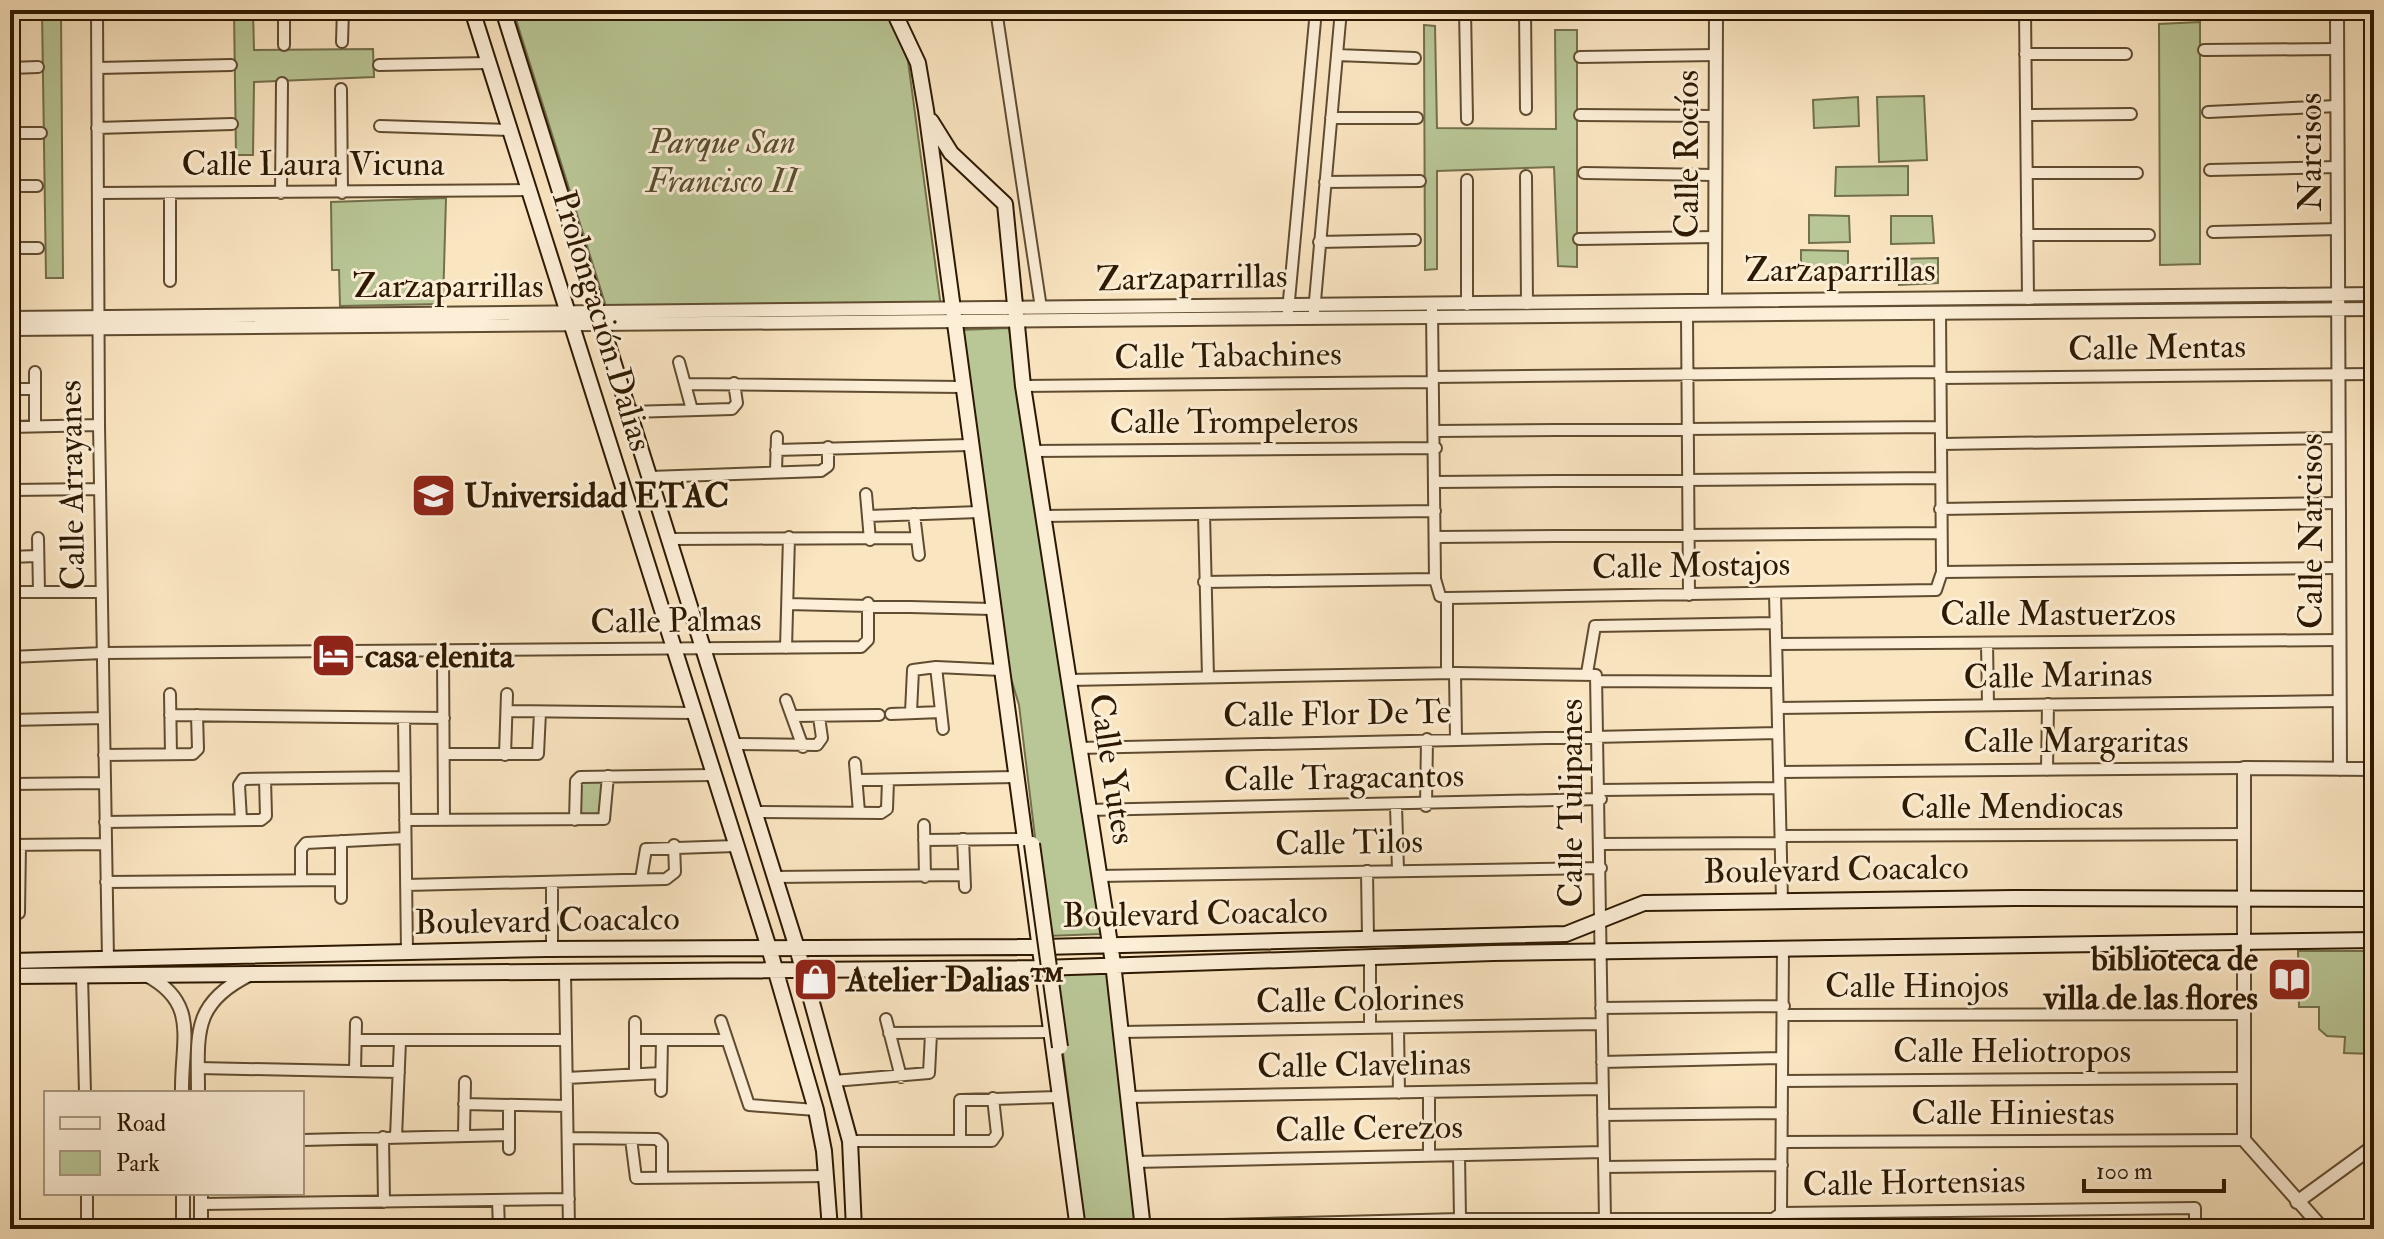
<svg xmlns="http://www.w3.org/2000/svg" width="2384" height="1239" font-family="'IM FELL Double Pica',serif">
	<style>
		.green { fill: #b9c696; stroke: #73704b; stroke-width: 2 }
		.lines { fill: none; stroke-linecap: round; stroke-linejoin: round }
		.minor-casing { stroke: #604c30; stroke-width: 14 }
		.tertiary-casing { stroke: #604c30; stroke-width: 16 }
		.secondary-casing { stroke: #2d1900; stroke-width: 18 }
		.minor { stroke: #fceed7; stroke-width: 10 }
		.tertiary { stroke: #fceed7; stroke-width: 12 }
		.secondary { stroke: #fceed7; stroke-width: 14 }
		.secondary-bridge-casing { stroke: #2d1900; stroke-width: 18; stroke-linecap: butt }
		.secondary-bridge { stroke: #fceed7; stroke-width: 14 }
		.labels { text-anchor: middle; dominant-baseline: central; stroke-width: 6; stroke-linejoin: round; paint-order: stroke }
		.park-label { font-size: 34px; font-style: italic; fill: #574d2d; stroke: #fceed7 }
		.street-label { font-size: 34px; fill: #2d1900; stroke: #fceed7 }
		.poi-label { font-size: 34px; font-weight: bold; fill: #2d1900; stroke: #fceed7; text-anchor: start }
	</style>
	<rect width="100%" height="100%" fill="#fae5c1"/>
	<filter id="stains"><feTurbulence type="fractalNoise" baseFrequency=".0025" numOctaves="4"/><feColorMatrix values="0 0 0 0 .2 0 0 0 0 .09 0 0 0 0 .02 0 0 0 .5 -.17"/></filter>
	<radialGradient id="worn" r=".72"><stop offset=".6" stop-color="#630" stop-opacity="0"/><stop offset="1" stop-color="#630" stop-opacity=".3"/></radialGradient>
	<path class="green" d="M42 10H61L63 278H46Z
		M234 10H253L254 50 373 49 374 77 254 82 253 155H236Z
		M513 10H888L908 61 941 307 609 316Z
		M2200 22V264L2160 265 2159 24Z
		M1424 25 1435 26 1437 128 1556 129 1555 30H1577V267L1558 266 1554 167 1437 171V269L1425 270Z
		M1924 96 1927 160 1879 162 1877 97Z
		M1858 97 1859 126 1814 128 1813 100Z
		M1908 166V195L1835 196 1836 167Z
		M446 198 443 304 340 306 339 270H332L331 202Z
		M1809 215 1849 216 1850 242 1809 243Z
		M1891 216H1932L1934 243 1891 244Z
		M1801 250 1848 251V278H1801Z
		M1938 258V283L1899 285V259Z
		M1009 328 1101 934 1047 936 1019 705 1010 675 961 330Z
		M605 777 602 817H576L580 779Z
		M2374 951V1054L2344 1053 2345 1037 2327 1036 2319 1029V1007H2299L2298 951Z
		M1109 970 1138 1229H1085L1053 973Z"/>
	<g class="lines">
		<defs>
			<path id="minor" d="M97 10 99 425 108 959
				M284 10V45
				M996 10 1041 308
				M1465 10 1467 119
				M1525 10 1526 109
				M2025 10 2028 299
				M97 12H228
				M342 42 343 10
				M2204 50 2337 49
				M2025 54H2126
				M1337 55 1415 58
				M1580 57 1716 55
				M379 65 488 63
				M10 68 38 67
				M98 68 231 65
				M341 89 342 193
				M2208 112 2337 106
				M1580 115 1715 116
				M2026 115 2131 114
				M1331 118H1417
				M380 126 510 130
				M97 128 232 124
				M10 133H41
				M2210 170 2337 167
				M1584 173 1715 175
				M2027 173H2137
				M1526 176 1527 304
				M1467 180V305
				M1325 182 1420 181
				M10 186H37
				M98 193 529 190
				M281 193 282 83
				M2213 232 2338 229
				M2027 235H2149
				M1579 239 1715 237
				M1319 242 1415 240
				M10 248H38
				M170 281V193
				M1432 309 1435 579 1440 596 1447 598V673
				M1288 311 1316 10
				M1314 312 1341 10
				M1687 315 1689 595
				M679 362 692 410
				M1433 377 1940 372
				M1940 378 2374 374
				M685 384 961 387
				M1023 386 1433 382
				M10 389H35
				M630 412 732 409 737 403 734 383
				M35 426V372
				M10 427 99 425
				M1435 431 1940 427
				M1941 444 2339 438
				M776 450 969 445
				M1033 451 1436 448
				M776 471 777 437
				M650 477 821 471 828 466V447
				M1436 482 1940 478
				M10 490 100 489
				M866 494 870 540
				M1940 509 2339 503
				M914 514 919 555
				M1204 514 1208 677
				M868 516 979 512
				M1043 516 1435 511
				M1437 537 1941 533
				M38 538 39 592
				M669 539 917 538
				M10 557 37 556
				M1942 572 2339 568
				M1204 582 1435 579
				M10 592H102
				M1775 593 1782 901
				M1447 598 1936 590 1942 572 1940 312
				M788 604 992 609
				M1987 643 1988 705
				M1776 644 2340 640
				M786 648 789 537
				M443 652 444 819
				M10 657 103 653 861 647 868 640V603
				M936 667 943 729
				M1455 673 1456 739
				M1587 673 1595 626 1776 623
				M1068 680 1455 673 1596 675 1605 1220
				M1599 681 1777 682
				M170 694 171 754
				M786 700 803 747
				M1778 708 2340 701
				M507 711 692 713
				M911 712 913 670 936 667 1001 670
				M891 714 941 712
				M170 715 444 718
				M792 716 879 715
				M404 718 407 952
				M10 720 104 718
				M734 744 817 745 822 738 819 717
				M1078 748 1778 733
				M444 754H538L540 712
				M104 755 193 754 198 749 197 715
				M505 755 507 694
				M855 763 859 812
				M2047 770 2048 704
				M1779 772 2244 768
				M858 780 1015 777
				M10 784 105 783
				M1601 790 1779 788
				M1396 806 1398 870
				M1426 806 1427 739
				M1087 810 1601 799
				M754 812 881 813 887 809 888 780
				M241 820 239 785 243 779 405 777
				M405 820 604 819 608 776
				M575 820 576 781 580 777 712 775
				M105 822 261 820 266 816 265 779
				M924 825 925 877
				M1781 836 2244 834
				M963 839 965 887
				M924 840 1023 839
				M341 841V898
				M1601 844 1781 843
				M10 845 106 844
				M1367 871 1368 939
				M1098 876 1601 868
				M775 877 964 875
				M641 879 646 849 736 846
				M301 880V849L306 843 405 838
				M106 882 341 880
				M552 882V949
				M406 885 666 879 675 872 674 845
				M19 913 20 845
				M1370 957V1028
				M565 972 569 1229
				M82 975 85 1093
				M1601 1008 1784 1006
				M1783 1015 2243 1014
				M886 1019 901 1077
				M721 1021 749 1105 816 1110
				M635 1022V1074
				M1398 1028 1399 1093
				M1121 1032 1600 1024
				M889 1033 1050 1032
				M356 1040H566
				M635 1040H725
				M1602 1062 1782 1058
				M198 1068 399 1072
				M355 1071 356 1023
				M567 1078 661 1073
				M834 1081 929 1073 931 1034
				M1782 1081 2243 1078
				M661 1091 662 1040
				M1429 1092V1156
				M1128 1097 1602 1089
				M464 1104 567 1106
				M1603 1115 1782 1113
				M464 1134 465 1082
				M383 1137 384 1202
				M396 1137 400 1041
				M568 1138 657 1139 662 1144V1177
				M631 1139 636 1178 827 1176
				M302 1140 509 1135
				M850 1141H992L997 1134 993 1098
				M960 1141V1100L1058 1097
				M1782 1142 2244 1140
				M509 1149V1105
				M1459 1155 1460 1219
				M1135 1162 1604 1152
				M1604 1167 1782 1165
				M87 1193V1229
				M498 1200 499 1229
				M201 1204 569 1199
				M1781 1213 2195 1208V1229
				M1781 1213 1783 948
				M1142 1227 1460 1219H1773L1781 1213"/>
			<path id="tertiary" d="M2337 10 2340 769
				M2373 10 2374 102
				M1715 299 1716 10
				M10 318 2374 294
				M10 329 2374 309
				M146 975C200 1003 181 1040 182 1093
				M198 1093C198 1035 191 1004 249 975
				M183 1193V1229
				M201 1193V1229
				M2297 1202 2374 1146
				M2323 1229 2244 1140V768L2374 769
				M2374 1229V1146"/>
			<path id="secondary" d="M472 10 769 948 816 1110 824 1151 830 1229
				M503 10 797 948 850 1141 854 1229
				M893 10 918 63 926 110 1078 1229
				M931 121 951 153 1005 204 1023 386 1113 963 1143 1229
				M10 961 546 949 1043 947 1566 934 1644 903 2014 898 2374 899
				M10 976 1041 968 1493 953 2374 940"/>
		</defs>
		<use href="#minor" class="minor-casing"/>
		<use href="#tertiary" class="tertiary-casing"/>
		<use href="#secondary" class="secondary-casing"/>
		<use href="#minor" class="minor"/>
		<use href="#tertiary" class="tertiary"/>
		<use href="#secondary" class="secondary"/>
		<defs>
			<path id="secondary-bridge" d="M1032 844 1060 1047"/>
		</defs>
		<use href="#secondary-bridge" class="secondary-bridge-casing"/>
		<use href="#secondary-bridge" class="secondary-bridge"/>
	</g>
	<defs>
		<symbol id="school-square" viewBox="-11 -11 22 22"><rect x="-9" y="-9" width="18" height="18" rx="4" fill="#8f2418" stroke="#fceed7"/><path d="M0-5L7-2L0 1L-7-2ZM-4 1L0 2.5L4 1V4Q0 6-4 4Z" fill="#fff"/></symbol>
		<symbol id="hotel-square" viewBox="-11 -11 22 22"><rect x="-9" y="-9" width="18" height="18" rx="4" fill="#8f2418" stroke="#fceed7"/><path d="M-6-4.5h1.5V1H6V5H4.5V3h-9V5H-6ZM-4 0a1.8 1.8 0 1 1 3.6 0ZM.5 0V-2.5h3Q6-2.5 6 0Z" fill="#fff"/></symbol>
		<symbol id="library-square" viewBox="-11 -11 22 22"><rect x="-9" y="-9" width="18" height="18" rx="4" fill="#8f2418" stroke="#fceed7"/><path d="M-6-4Q-3-5.5-.7-3.5V5Q-3 3-6 4ZM6-4Q3-5.5 .7-3.5V5Q3 3 6 4Z" fill="#fff"/></symbol>
		<symbol id="shop-square" viewBox="-11 -11 22 22"><rect x="-9" y="-9" width="18" height="18" rx="4" fill="#8f2418" stroke="#fceed7"/><path d="M-5-2.5h2.3a2.7 3.5 0 0 1 5.4 0H5L5.5 6h-11ZM-1.5-2.5h3a1.5 2.3 0 0 0-3 0Z" fill="#fff"/></symbol>
	</defs>
	<g fill-rule="evenodd">
		<use href="#school-square" x="408" y="470" width="51" height="51"/>
		<use href="#hotel-square" x="308" y="630" width="51" height="51"/>
		<use href="#library-square" x="2264" y="954" width="51" height="51"/>
		<use href="#shop-square" x="790" y="954" width="51" height="51"/>
	</g>
	<g class="labels">
		<g class="park-label">
			<text x="722" y="142">Parque San<tspan x="722" dy="39">Francisco II</tspan></text>
		</g>
		<g class="street-label">
			<text transform="translate(2310 152) rotate(-90)">Narcisos</text>
			<text transform="translate(1687 154) rotate(-90)">Calle Rocíos</text>
			<text x="313" y="164">Calle Laura Vicuna</text>
			<text x="1840" y="270">Zarzaparrillas</text>
			<text transform="translate(1192 278) rotate(-1)">Zarzaparrillas</text>
			<text x="448" y="286">Zarzaparrillas</text>
			<text transform="translate(602 321) rotate(73)">Prolongación Dalias</text>
			<text transform="translate(2157 348) rotate(-1)">Calle Mentas</text>
			<text transform="translate(1228 356) rotate(-1)">Calle Tabachines</text>
			<text x="1234" y="422">Calle Trompeleros</text>
			<text transform="translate(72 485) rotate(-91)">Calle Arrayanes</text>
			<text transform="translate(2311 531) rotate(-90)">Calle Narcisos</text>
			<text transform="translate(1691 566) rotate(-1)">Calle Mostajos</text>
			<text x="2058" y="614">Calle Mastuerzos</text>
			<text transform="translate(676 621) rotate(-1)">Calle Palmas</text>
			<text transform="translate(2058 676) rotate(-1)">Calle Marinas</text>
			<text transform="translate(1337 714) rotate(-1)">Calle Flor De Te</text>
			<text x="2076" y="741">Calle Margaritas</text>
			<text transform="translate(1112 769) rotate(81)">Calle Yutes</text>
			<text transform="translate(1344 778) rotate(-1)">Calle Tragacantos</text>
			<text transform="translate(1571 803) rotate(-90)">Calle Tulipanes</text>
			<text x="2012" y="807">Calle Mendiocas</text>
			<text transform="translate(1349 843) rotate(-1)">Calle Tilos</text>
			<text transform="translate(1836 870) rotate(-1)">Boulevard Coacalco</text>
			<text transform="translate(1195 914) rotate(-1)">Boulevard Coacalco</text>
			<text transform="translate(547 921) rotate(-1)">Boulevard Coacalco</text>
			<text x="1917" y="986">Calle Hinojos</text>
			<text transform="translate(1360 1000) rotate(-1)">Calle Colorines</text>
			<text x="2012" y="1051">Calle Heliotropos</text>
			<text transform="translate(1364 1065) rotate(-1)">Calle Clavelinas</text>
			<text x="2013" y="1113">Calle Hiniestas</text>
			<text transform="translate(1369 1129) rotate(-1)">Calle Cerezos</text>
			<text transform="translate(1914 1183) rotate(-1)">Calle Hortensias</text>
		</g>
		<g class="poi-label">
			<text x="464" y="496">Universidad ETAC</text>
			<text x="365" y="656">casa elenita</text>
			<text x="2258" y="959" text-anchor="end">biblioteca de<tspan x="2258" dy="39">villa de las flores</tspan></text>
			<text x="846" y="980">Atelier Dalias™</text>
		</g>
	</g>
	<rect width="2384" height="1239" fill="none" stroke="#fae5c1" stroke-width="40"/>
	<rect x="12" y="12" width="2360" height="1215" fill="none" stroke="#2d1900" stroke-width="4"/>
	<rect x="20" y="20" width="2344" height="1199" fill="none" stroke="#2d1900" stroke-width="2"/>
	<rect x="44" y="1091" width="260" height="104" fill="#fceed7" stroke="#a99981" stroke-width="2"/>
	<rect x="60" y="1117" width="40" height="12" fill="#fceed7" stroke="#a99981" stroke-width="2"/>
	<text x="116" y="1131" font-size="24" fill="#2d1900">Road</text>
	<rect x="60" y="1151" width="40" height="24" fill="#b9c696" stroke="#a99981" stroke-width="2"/>
	<text x="116" y="1171" font-size="24" fill="#2d1900">Park</text>
	<path d="M2084 1179v12h140v-12" fill="none" stroke="#2d1900" stroke-width="4"/>
	<text x="2096" y="1179" font-size="24" fill="#2d1900" stroke="#fceed7" stroke-width="6" paint-order="stroke">100 m</text>
	<rect width="100%" height="100%" filter="url(#stains)"/>
	<rect width="100%" height="100%" fill="url(#worn)"/>
</svg>
